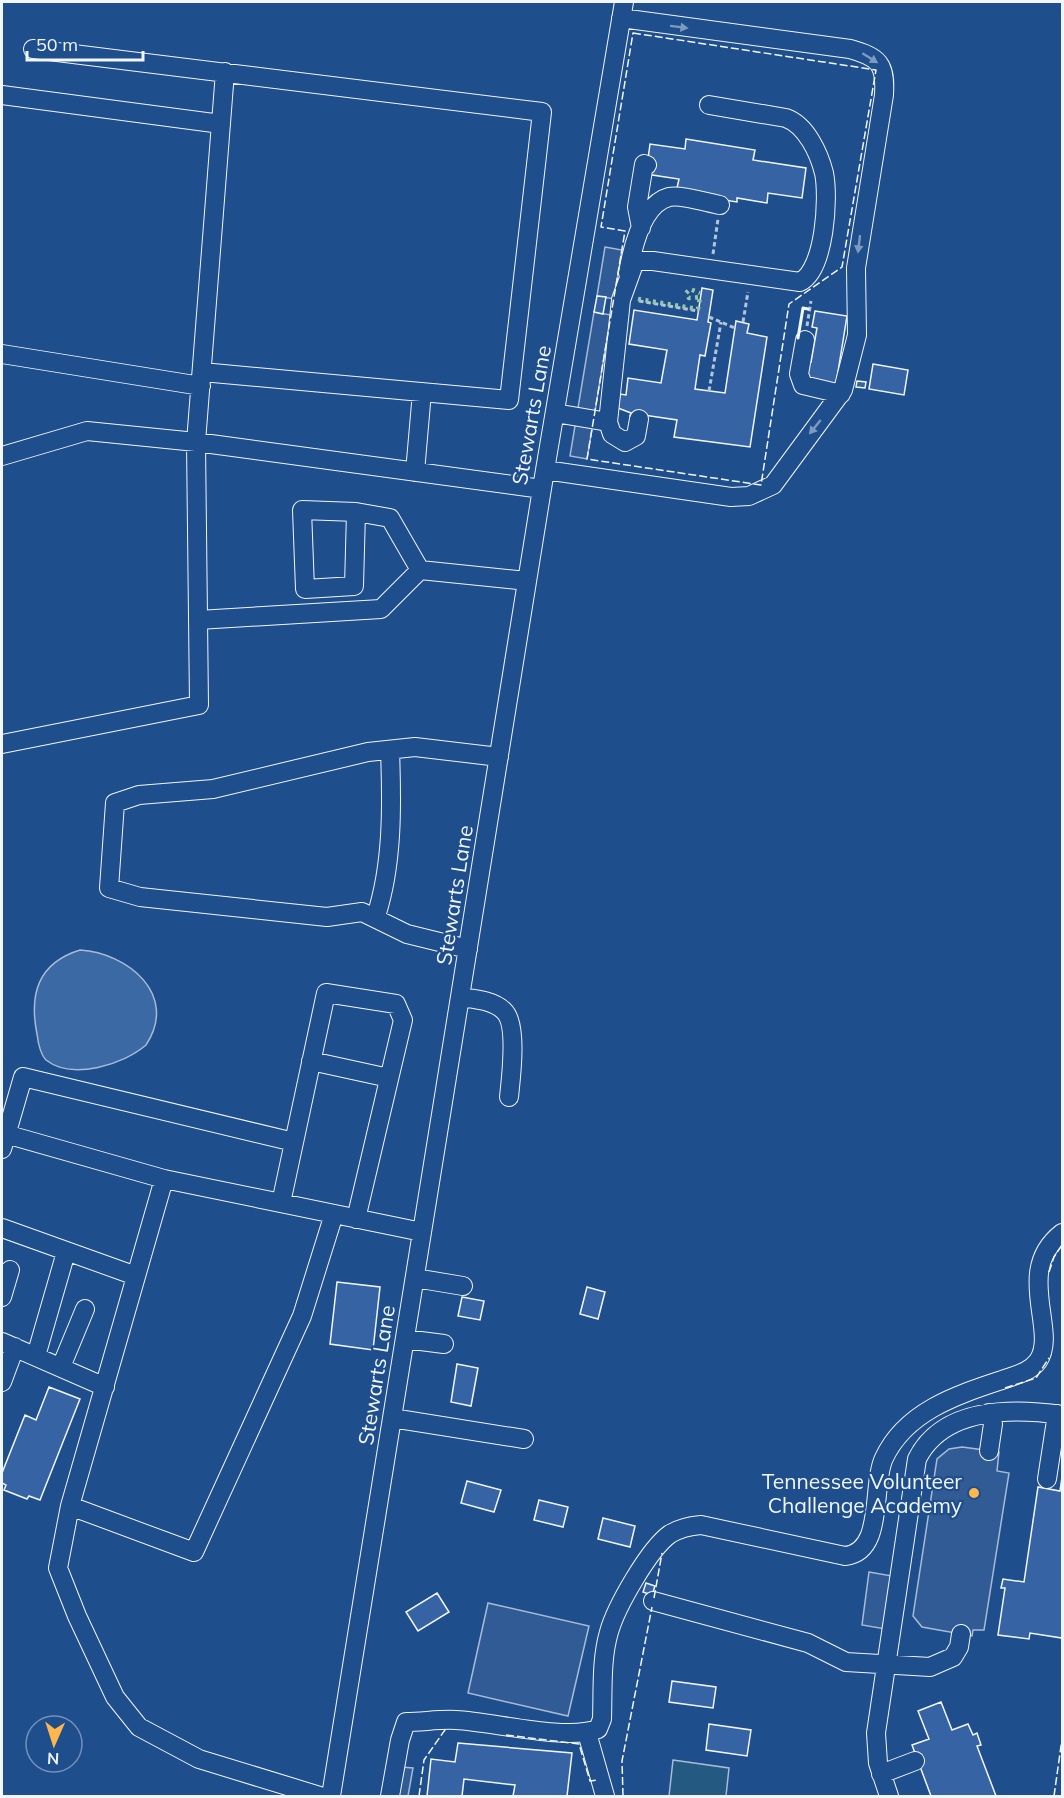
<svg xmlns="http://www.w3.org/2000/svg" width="1064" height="1798" font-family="Mulish,sans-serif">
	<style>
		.green { fill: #245a82; stroke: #a8bbd7; stroke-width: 1.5 }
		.parking { fill: #305b95; stroke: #a8bbd7; stroke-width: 1.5 }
		.water { fill: #3b69a3; stroke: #a8bbd7; stroke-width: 1.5 }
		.building { fill: #3563a3; stroke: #f2f6ff; stroke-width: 1.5 }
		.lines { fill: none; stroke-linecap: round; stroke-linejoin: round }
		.minor-casing { stroke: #f2f6ff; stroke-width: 20 }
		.path { stroke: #b3c4dc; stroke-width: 3; stroke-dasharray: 4.5 3; stroke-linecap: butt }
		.minor { stroke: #1f4e8c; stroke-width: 18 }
		.hedge { stroke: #97c8a6; stroke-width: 4.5; stroke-dasharray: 3 4.5; stroke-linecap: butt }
		.fence { stroke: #f2f6ff; stroke-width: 1.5; stroke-dasharray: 8 3; stroke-linecap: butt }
		.wall { stroke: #f2f6ff; stroke-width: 3 }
		.oneway { fill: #7e9ac0 }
		.poi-dot { fill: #ffb74d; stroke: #1f4e8c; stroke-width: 2 }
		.labels { text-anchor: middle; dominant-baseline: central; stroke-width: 4.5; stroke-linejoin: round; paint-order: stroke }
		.street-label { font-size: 21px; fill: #f2f6ff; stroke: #1f4e8c }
		.poi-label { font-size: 21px; fill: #f2f6ff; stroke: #1f4e8c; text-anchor: end }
	</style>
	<rect width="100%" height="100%" fill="#1f4e8c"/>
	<path class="green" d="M673 1760 729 1768 726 1796H669Z"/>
	<path class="parking" d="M605 247 622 250 614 299 597 296Z
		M594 312 611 315 587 459 570 456Z
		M962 1447 999 1452 997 1471 1009 1473 984 1630H973L972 1636 922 1627 913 1616 937 1459 949 1449Z
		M869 1572 898 1577 891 1630 862 1625Z
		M488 1603 589 1626 568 1716 468 1693Z
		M401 1767 413 1768 408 1796H396Z"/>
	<path class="water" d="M80 950C128 953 179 995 146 1045 124 1064 73 1081 46 1060 40 1054 38 1042 37 1034 29 994 38 963 80 950Z"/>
	<path class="building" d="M686 139 755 150 753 160 806 168 802 198 768 193 767 203 737 198V202L704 197 677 188 679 179 646 174 650 144 685 149Z
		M702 288 713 290 708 322 711 323 705 356 700 355 695 389 725 393 736 321 749 324 747 333 767 337 750 447 674 437 677 420 644 415 643 418 630 416 631 413 618 408 620 394 626 395 628 378 661 383 667 350 629 344 634 310 697 320Z
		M597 296 606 297 603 314 594 312Z
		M815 311 847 316 836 384 804 379 807 361 811 362 817 328 812 327Z
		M873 364 908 370 904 395 869 389Z
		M857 381 866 382 865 388 856 387Z
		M337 1282 380 1287 373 1350 330 1344Z
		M587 1287 605 1292 598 1319 580 1314Z
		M462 1297 484 1301 480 1320 458 1316Z
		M457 1364 478 1368 471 1406 451 1402Z
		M49 1387 80 1399 40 1500 29 1496 27 1499 4 1490 6 1485 2 1483V1473L25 1415 36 1420Z
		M1062 1477V1638L1030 1633 1029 1639 998 1635 1005 1588H1001L1003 1579 1024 1582 1038 1487 1060 1491Z
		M467 1481 501 1490 494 1512 461 1503Z
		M539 1500 568 1507 563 1527 534 1520Z
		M603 1518 635 1526 630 1547 598 1539Z
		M646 1583 655 1586 652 1595 643 1592Z
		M437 1593 449 1612 418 1631 406 1612Z
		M672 1681 716 1687 713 1708 669 1702Z
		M941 1702 952 1730 968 1724 973 1735 977 1733 981 1745 977 1746 996 1796H931L912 1745 929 1739 918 1711Z
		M709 1724 751 1730 747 1756 706 1750Z
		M458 1743 572 1753 567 1796H513L515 1785 464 1779 462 1796H427L431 1759 455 1762Z"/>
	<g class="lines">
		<defs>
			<path id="minor" d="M33 49 542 112 509 400 202 372
				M2 95 221 124
				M641 228 637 207 644 164 647 165
				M628 273C632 250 642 204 669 197 680 194 708 203 720 205
				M805 340 799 374 803 385 841 394
				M2 354 201 386
				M555 413 608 422
				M639 419 636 436 625 442 612 434 608 422 621 300 634 264 640 261H653L800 282C825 270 829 197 824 173 819 153 806 125 786 118L709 105
				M2 456 87 431 196 442 542 489
				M545 470 731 497 749 496 773 485 843 390 857 335 856 268 884 95C886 64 879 57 850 49L621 18
				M415 472 422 392
				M356 512 302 510 305 589 354 586 356 512 390 518 420 570
				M198 620 381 609 420 570 527 581
				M2 744 199 705 196 442 225 72
				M376 916C393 864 392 804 390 750
				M468 949 407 934 362 912 327 917 140 897 109 888 115 803 139 795 213 789 368 752 415 747 499 757
				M460 997C474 999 493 1000 504 1011 518 1024 511 1078 509 1097
				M311 1061 389 1078
				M2 1133 164 1179
				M2 1149 23 1077 294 1142
				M281 1203 326 993 396 1004 403 1020 356 1219
				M2 1228 136 1276
				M415 1278 463 1286
				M2 1297 10 1270
				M405 1339 444 1344
				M2 1342 105 1387
				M36 1356 66 1252
				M61 1367 85 1309
				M2 1382 15 1347
				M989 1413 993 1424 989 1451
				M392 1418 524 1439
				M1047 1479 1057 1414
				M70 1506 194 1552 302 1316 334 1214
				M653 1601 808 1643 846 1662 930 1667 953 1657 959 1647 961 1634
				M587 1733 605 1796
				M881 1774 915 1761
				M320 1796 199 1759 139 1727 115 1697 77 1616 58 1568 70 1506 164 1179 422 1232
				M331 1796 545 470 624 2
				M390 1796 400 1740 406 1722C422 1722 440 1719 456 1720 494 1722 565 1741 598 1729L602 1719C603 1690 601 1659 609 1632 616 1607 649 1549 670 1534 680 1528 689 1526 701 1525L845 1556C885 1552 871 1485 884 1458 906 1411 957 1395 1002 1380 1015 1375 1029 1373 1038 1361 1059 1331 1013 1271 1062 1233
				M889 1796 878 1763 876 1733 917 1459C943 1407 1013 1408 1062 1415"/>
		</defs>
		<use href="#minor" class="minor-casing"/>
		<path class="path" d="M713 254 718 219
			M639 301 698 311
			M709 317 735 328
			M743 322 748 292
			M807 326 811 301
			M709 391 721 322"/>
		<use href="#minor" class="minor"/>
		<path class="hedge" d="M638 299 698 309 700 297 689 298 686 293 690 289 700 293"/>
		<path class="fence" d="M633 33 876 70 842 267 789 304 761 485 587 459 625 231 601 227Z
			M1049 1272 1054 1257 1062 1245
			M1005 1388 1036 1378 1049 1358
			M654 1598 662 1553
			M506 1735 579 1744 590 1781 598 1780
			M419 1796 424 1760 447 1727
			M623 1796 622 1761 652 1607
			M1054 1796 1062 1739"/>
		<path class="wall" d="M798 338 803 308 808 309"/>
	</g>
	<defs><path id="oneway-solid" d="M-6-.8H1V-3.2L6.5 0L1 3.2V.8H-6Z" transform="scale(1.5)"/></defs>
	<g class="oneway">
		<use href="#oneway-solid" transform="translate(679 27) rotate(7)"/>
		<use href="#oneway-solid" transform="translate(870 58) rotate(32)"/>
		<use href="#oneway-solid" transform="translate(859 244) rotate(97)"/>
		<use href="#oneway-solid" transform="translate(815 427) rotate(129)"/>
	</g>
	<circle class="poi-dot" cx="974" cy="1493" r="6"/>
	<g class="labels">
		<g class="street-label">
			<text transform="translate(531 415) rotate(-80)">Stewarts Lane</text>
			<text transform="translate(454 895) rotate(-81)">Stewarts Lane</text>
			<text transform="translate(376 1375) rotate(-81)">Stewarts Lane</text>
		</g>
		<g class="poi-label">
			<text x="962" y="1481">Tennessee Volunteer<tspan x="962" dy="24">Challenge Academy</tspan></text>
		</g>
	</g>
	<rect width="1064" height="1798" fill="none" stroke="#f2f6ff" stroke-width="6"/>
	<g transform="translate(54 1744) rotate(183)"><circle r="28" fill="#1f4e8c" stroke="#7391ba" stroke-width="1.5"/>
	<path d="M0-4.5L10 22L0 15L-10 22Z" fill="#ffb74d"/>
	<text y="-9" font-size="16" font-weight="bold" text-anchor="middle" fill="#f2f6ff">N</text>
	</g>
	<path d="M27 51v9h116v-9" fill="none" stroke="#f2f6ff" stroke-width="3"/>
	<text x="36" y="51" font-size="18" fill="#f2f6ff" stroke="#1f4e8c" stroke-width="4.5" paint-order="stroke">50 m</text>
</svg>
